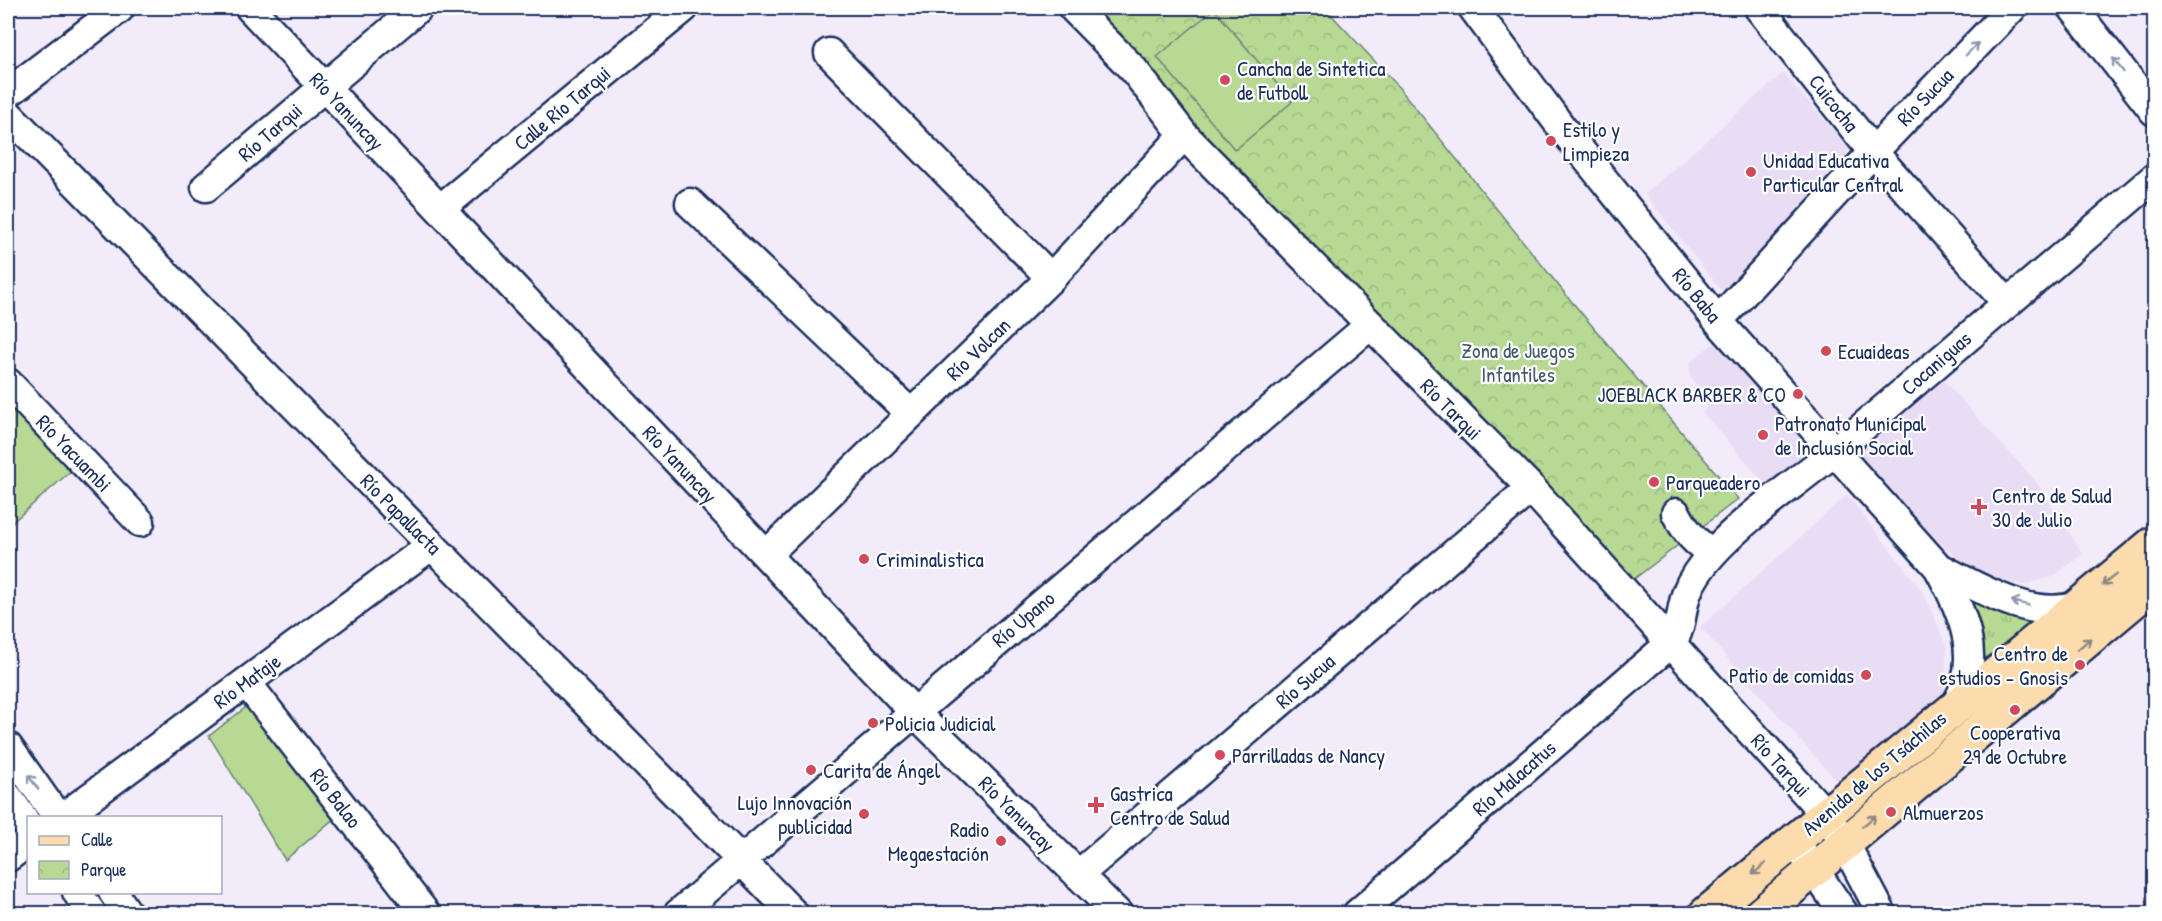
<svg xmlns="http://www.w3.org/2000/svg" width="2162" height="921" font-family="'Patrick Hand',sans-serif">
	<style>
		.built { fill: #e9ddf6 }
		.grass { fill: url(#grass-tufts); stroke: #698478; stroke-width: 1.5 }
		.park { fill: url(#park-crowns); stroke: #698478; stroke-width: 1.5 }
		.pitch { fill: #b7d993; stroke: #698478; stroke-width: 1.5 }
		.lines { fill: none; stroke-linecap: round; stroke-linejoin: round }
		.minor-casing { stroke: #1b2f5e; stroke-width: 33 }
		.major-casing { stroke: #1b2f5e; stroke-width: 38 }
		.minor { stroke: #fff; stroke-width: 28 }
		.major { stroke: #fcdcac; stroke-width: 33 }
		.oneway { stroke: #8d97ae }
		.oneway2 { stroke: #8c8685 }
		.poi-dot { fill: #d1495b; stroke: #fff; stroke-width: 2 }
		.labels { text-anchor: middle; dominant-baseline: central; stroke-width: 4.5; stroke-linejoin: round; paint-order: stroke }
		.poi-label { font-size: 21px; fill: #1b2f5e; stroke: #fff; text-anchor: start }
		.street-label { font-size: 21px; fill: #1b2f5e; stroke: #fff }
		.park-label { font-size: 21px; fill: #425a6b; stroke: #fff }
	</style>
	<defs>
		<pattern id="grass-tufts" width="24" height="20" patternUnits="userSpaceOnUse" patternTransform="scale(1.5)"><rect width="24" height="20" fill="#b7d993"/><path d="M3 7l-1-3M5 7V3M7 7l1-3M15 17l-1-3M17 17v-4M19 17l1-3" fill="none" stroke="#9dbb81"/></pattern>
		<pattern id="park-crowns" width="20" height="18" patternUnits="userSpaceOnUse" patternTransform="scale(1.5)"><rect width="20" height="18" fill="#b7d993"/><path d="M2 6a3 3 0 1 1 6 0M12 15a3 3 0 1 1 6 0" fill="none" stroke="#9dbb81"/></pattern>
	</defs>
	<rect width="100%" height="100%" fill="#f2ebfa"/>
	<filter id="ink" filterUnits="userSpaceOnUse"><feTurbulence type="fractalNoise" baseFrequency=".0167" numOctaves="2"/><feDisplacementMap in="SourceGraphic" scale="12" xChannelSelector="R" yChannelSelector="G"/><feConvolveMatrix kernelMatrix="1 2 1 2 8 2 1 2 1" color-interpolation-filters="sRGB"/></filter>
	<g filter="url(#ink)">
		<path class="built" d="M1783 73 1850 149 1732 286 1721 290 1645 194Z
			M1717 341 1823 457 1778 498 1703 413 1709 402 1690 377V362Z
			M1941 378 2035 480 2083 554 2052 577 2022 585 1985 575 1955 556 1929 533 1855 451Z
			M1847 495 1924 593 1947 648 1945 689 1930 707 1841 786 1700 627Z"/>
		<path class="grass" d="M1965 595 2035 622 1986 661Z"/>
		<path class="park" d="M1083 8H1325L1396 84 1567 296 1738 499 1634 579 1467 401 1267 203Z"/>
		<path class="pitch" d="M1214 9 1292 102 1235 150 1157 57Z
			M8 405 71 471 8 526Z
			M255 700 337 816 285 860 209 736Z"/>
		<g class="lines">
			<defs>
				<path id="minor" d="M250 8 914 712 1118 914
					M1073 8 1133 69 1184 135 1531 488 1825 814 1844 842 1882 914
					M1473 8 1562 128 1718 321 1938 567C1962 610 1984 658 1956 705
					M1759 8 1873 152 2007 303
					M2073 8 2154 111
					M829 53 1051 278
					M8 93 120 8
					M8 114 794 914
					M206 187 418 8
					M690 203 911 414
					M440 209 684 8
					M1718 321 1873 152 2012 8
					M8 383 140 522
					M1676 513C1686 532 1695 543 1713 553
					M766 555 1051 278 1184 135
					M1938 567C1978 587 2031 621 2077 606
					M246 682 426 914
					M8 747 58 818
					M8 797 28 826
					M62 818 432 545
					M1794 840 1844 914
					M8 857 28 842
					M1078 875 1531 488
					M77 892 92 914
					M113 892 128 914
					M678 914 1369 326
					M1357 914 1671 643C1683 627 1680 611 1687 592 1692 579 1702 565 1712 554 1748 514 1796 484 1837 449 1942 358 2048 268 2154 178"/>
				<path id="major" d="M1706 914 2154 543
					M1761 914 2154 584"/>
			</defs>
			<use href="#minor" class="minor-casing"/>
			<use href="#major" class="major-casing"/>
			<use href="#minor" class="minor"/>
			<use href="#major" class="major"/>
		</g>
		<defs><path id="oneway-shaft" d="M-6 0H5M1.5-3L5.5 0L1.5 3" fill="none" stroke-width="1.6" stroke-linecap="round" stroke-linejoin="round" transform="scale(1.5)"/></defs>
		<g class="oneway">
			<use href="#oneway-shaft" transform="translate(1972 49) rotate(-46)"/>
			<use href="#oneway-shaft" transform="translate(2118 65) rotate(-128)"/>
			<use href="#oneway-shaft" transform="translate(2020 603) rotate(-165)"/>
			<use href="#oneway-shaft" transform="translate(33 782) rotate(-126)"/>
		</g>
		<g class="oneway2">
			<use href="#oneway-shaft" transform="translate(2109 580) rotate(141)"/>
			<use href="#oneway-shaft" transform="translate(2084 644) rotate(-40)"/>
			<use href="#oneway-shaft" transform="translate(1869 821) rotate(-40)"/>
			<use href="#oneway-shaft" transform="translate(1759 869) rotate(140)"/>
		</g>
	</g>
	<g class="poi-dot">
		<circle cx="1225" cy="80" r="6"/>
		<circle cx="1551" cy="141" r="6"/>
		<circle cx="1751" cy="172" r="6"/>
		<circle cx="1826" cy="351" r="6"/>
		<circle cx="1798" cy="394" r="6"/>
		<circle cx="1763" cy="435" r="6"/>
		<circle cx="1654" cy="482" r="6"/>
		<path d="M1976 498h6v6h6v6h-6v6h-6v-6h-6v-6h6z"/>
		<circle cx="864" cy="559" r="6"/>
		<circle cx="2080" cy="665" r="6"/>
		<circle cx="1866" cy="675" r="6"/>
		<circle cx="2015" cy="710" r="6"/>
		<circle cx="873" cy="723" r="6"/>
		<circle cx="1220" cy="755" r="6"/>
		<circle cx="811" cy="770" r="6"/>
		<path d="M1093 796h6v6h6v6h-6v6h-6v-6h-6v-6h6z"/>
		<circle cx="1891" cy="812" r="6"/>
		<circle cx="864" cy="814" r="6"/>
		<circle cx="1001" cy="841" r="6"/>
	</g>
	<g class="labels">
		<g class="poi-label">
			<text x="1237" y="68">Cancha de Sintetica<tspan x="1237" dy="24">de Futboll</tspan></text>
			<text x="1563" y="129">Estilo y<tspan x="1563" dy="24">Limpieza</tspan></text>
			<text x="1763" y="160">Unidad Educativa<tspan x="1763" dy="24">Particular Central</tspan></text>
			<text x="1838" y="351">Ecuaideas</text>
			<text x="1786" y="394" text-anchor="end">JOEBLACK BARBER &amp; CO</text>
			<text x="1775" y="423">Patronato Municipal<tspan x="1775" dy="24">de Inclusión Social</tspan></text>
			<text x="1666" y="482">Parqueadero</text>
			<text x="1992" y="495">Centro de Salud<tspan x="1992" dy="24">30 de Julio</tspan></text>
			<text x="876" y="559">Criminalistica</text>
			<text x="2068" y="653" text-anchor="end">Centro de<tspan x="2068" dy="24">estudios - Gnosis</tspan></text>
			<text x="1854" y="675" text-anchor="end">Patio de comidas</text>
			<text x="885" y="723">Policia Judicial</text>
			<text x="2015" y="732" text-anchor="middle">Cooperativa<tspan x="2015" dy="24">29 de Octubre</tspan></text>
			<text x="1232" y="755">Parrilladas de Nancy</text>
			<text x="823" y="770">Carita de Ángel</text>
			<text x="1110" y="793">Gastrica<tspan x="1110" dy="24">Centro de Salud</tspan></text>
			<text x="852" y="802" text-anchor="end">Lujo Innovación<tspan x="852" dy="24">publicidad</tspan></text>
			<text x="1903" y="812">Almuerzos</text>
			<text x="989" y="829" text-anchor="end">Radio<tspan x="989" dy="24">Megaestación</tspan></text>
		</g>
		<g class="street-label">
			<text transform="translate(1925 97) rotate(-46)">Río Sucua</text>
			<text transform="translate(1834 103) rotate(52)">Cuicocha</text>
			<text transform="translate(562 108) rotate(-40)">Calle Río Tarqui</text>
			<text transform="translate(347 111) rotate(47)">Río Yanuncay</text>
			<text transform="translate(270 132) rotate(-41)">Río Tarqui</text>
			<text transform="translate(1697 295) rotate(51)">Río Baba</text>
			<text transform="translate(978 349) rotate(-44)">Río Volcan</text>
			<text transform="translate(1936 363) rotate(-41)">Cocaniguas</text>
			<text transform="translate(1451 409) rotate(45)">Río Tarqui</text>
			<text transform="translate(74 453) rotate(46)">Río Yacuambi</text>
			<text transform="translate(680 464) rotate(47)">Río Yanuncay</text>
			<text transform="translate(401 514) rotate(45)">Río Papallacta</text>
			<text transform="translate(1023 619) rotate(-40)">Río Upano</text>
			<text transform="translate(247 681) rotate(-36)">Río Mataje</text>
			<text transform="translate(1305 681) rotate(-41)">Río Sucua</text>
			<text transform="translate(1781 765) rotate(48)">Río Tarqui</text>
			<text transform="translate(1874 773) rotate(-40)">Avenida de los Tsáchilas</text>
			<text transform="translate(1514 778) rotate(-41)">Río Malacatus</text>
			<text transform="translate(336 798) rotate(52)">Río Balao</text>
			<text transform="translate(1017 814) rotate(45)">Río Yanuncay</text>
		</g>
		<g class="park-label">
			<text x="1518" y="350">Zona de Juegos<tspan x="1518" dy="24">Infantiles</tspan></text>
		</g>
	</g>
	<rect width="2162" height="921" fill="none" stroke="#fff" stroke-width="30"/>
	<rect x="15" y="15" width="2132" height="891" fill="none" stroke="#1b2f5e" stroke-width="2" filter="url(#ink)"/>
	<rect x="27" y="816" width="195" height="78" fill="#ffffff" stroke="#a4acbf" stroke-width="1.5"/>
	<rect x="39" y="836" width="30" height="9" fill="#fcdcac" stroke="#a4acbf" stroke-width="1.5"/>
	<text x="81" y="846" font-size="18" fill="#1b2f5e">Calle</text>
	<rect x="39" y="861" width="30" height="18" fill="url(#park-crowns)" stroke="#a4acbf" stroke-width="1.5"/>
	<text x="81" y="876" font-size="18" fill="#1b2f5e">Parque</text>
</svg>
